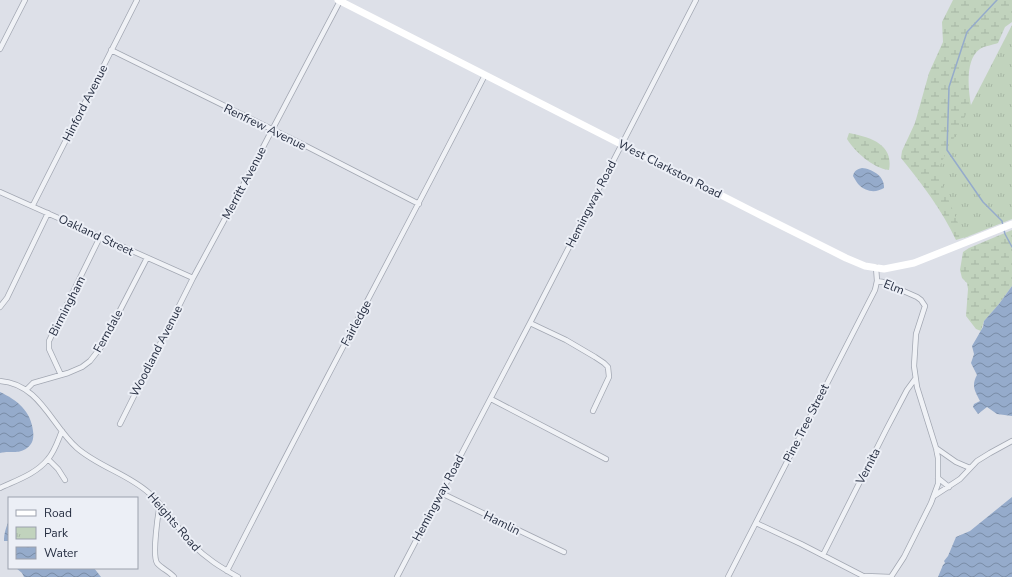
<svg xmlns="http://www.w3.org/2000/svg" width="1012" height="577" font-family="'Nunito Sans',sans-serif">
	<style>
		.wetland { fill: url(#wetland-marsh) }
		.park { fill: url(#park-tufts) }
		.water { fill: url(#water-waves) }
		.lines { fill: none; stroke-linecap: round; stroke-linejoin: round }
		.stream { stroke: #95abcb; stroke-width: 1.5 }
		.street-casing { stroke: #a2a7b2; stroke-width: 6 }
		.street { stroke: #f0f2f6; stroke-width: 4.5 }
		.secondary { stroke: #fff; stroke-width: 7 }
		.labels { text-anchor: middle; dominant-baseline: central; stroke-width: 4; stroke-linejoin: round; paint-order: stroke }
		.street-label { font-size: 12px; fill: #252d40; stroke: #eceff6 }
	</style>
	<defs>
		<pattern id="wetland-marsh" width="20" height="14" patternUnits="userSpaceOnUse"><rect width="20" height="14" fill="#c1d3bd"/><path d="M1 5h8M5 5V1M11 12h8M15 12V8" fill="none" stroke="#a6b5a4"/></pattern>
		<pattern id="park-tufts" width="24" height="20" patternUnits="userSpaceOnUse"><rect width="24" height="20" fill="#c1d3bd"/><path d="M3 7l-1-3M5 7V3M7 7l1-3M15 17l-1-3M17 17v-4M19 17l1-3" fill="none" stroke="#a6b5a4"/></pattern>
		<pattern id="water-waves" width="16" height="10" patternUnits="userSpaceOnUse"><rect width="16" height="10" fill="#95abcb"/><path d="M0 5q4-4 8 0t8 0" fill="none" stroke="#798ca6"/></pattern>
	</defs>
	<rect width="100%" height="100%" fill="#dde0e8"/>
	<path class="wetland" d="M953 0H1012V22L1005 27 998 43C993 45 984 46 980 49 963 60 969 98 973 115L969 236 956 240C942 210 922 184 901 158L902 151 915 123 929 73 943 42 942 22Z
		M849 133C870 137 894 144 889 170 873 168 855 152 847 139Z
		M1012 230V286L999 304 984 321 981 331 976 329 966 316 968 289 967 283 962 278 960 270 963 252 969 248Z"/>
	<path class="park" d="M1012 25V219L964 238 937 171Z"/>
	<path class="water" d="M862 168C872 169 885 176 884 188 876 193 866 192 859 185 857 183 855 179 853 176 854 171 857 169 862 168Z
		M1012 286V416L997 414 987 407 978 414 973 407 974 404 980 401C975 391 971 386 977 375L971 363 974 354 972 346 983 327 984 321 999 304Z
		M0 392C17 400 31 411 33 431 34 437 33 444 27 448 18 455 10 450 0 453Z
		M1012 497V577H938L943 565 945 563 944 561 948 556 956 537 970 531Z
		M9 520V541H4C4 533 6 528 9 520Z
		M16 568H94L101 577H24L22 573Z"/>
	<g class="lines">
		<path class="stream" d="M997 0 967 32 949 87 947 150 983 202 1002 221 1003 226
			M1004 230 1005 234 1012 247"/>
		<defs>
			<path id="street" d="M0 49 25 0
				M111 50 302 144 419 204
				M0 192 193 278
				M33 205 137 0
				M877 281 883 282 917 297 921 300 925 306 916 334 914 366 917 387 936 448 938 458V484L931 503 904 557 891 577
				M0 307 7 298 48 213
				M530 323 566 340 595 357 604 363 608 367 609 377 593 411
				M61 375 49 349V341L100 237
				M0 381C40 384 51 425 77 448 99 467 128 474 149 493 166 507 176 528 192 544 207 559 220 567 238 577
				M26 390 33 383 68 373 82 367 90 361 101 347 147 258
				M491 399 606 459
				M120 424 193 278 241 189 340 1
				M936 448 956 462 970 468
				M48 459 58 469 65 480
				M938 478 949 487
				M0 488C17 480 36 474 48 459 55 451 58 440 62 431
				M441 493 564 552
				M934 496 960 479 977 461 990 453 1012 441
				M160 504C158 514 152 555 157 563 162 569 169 571 174 577
				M756 523 801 544 865 577
				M823 555 886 430 907 390 915 379
				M227 571C311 405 400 241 485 75
				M865 576 891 577
				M397 577 531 321 696 0
				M728 577 875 290 877 281 876 267"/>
		</defs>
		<use href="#street" class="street-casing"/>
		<use href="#street" class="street"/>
		<path class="secondary" d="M338 0 756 213 846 258 865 266 884 269 914 263 1012 224"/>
	</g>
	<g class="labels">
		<g class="street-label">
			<text transform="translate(85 103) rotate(-63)">Hinford Avenue</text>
			<text transform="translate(265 127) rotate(26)">Renfrew Avenue</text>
			<text transform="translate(670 169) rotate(27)">West Clarkston Road</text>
			<text transform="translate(244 183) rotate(-62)">Merritt Avenue</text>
			<text transform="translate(591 204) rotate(-63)">Hemingway Road</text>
			<text transform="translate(96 235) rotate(25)">Oakland Street</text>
			<text transform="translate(894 287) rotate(22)">Elm</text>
			<text transform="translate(67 306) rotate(-63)">Birmingham</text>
			<text transform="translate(356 323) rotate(-62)">Fairledge</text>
			<text transform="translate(108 331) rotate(-61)">Ferndale</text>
			<text transform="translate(156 351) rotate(-63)">Woodland Avenue</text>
			<text transform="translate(806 423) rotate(-63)">Pine Tree Street</text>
			<text transform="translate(868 466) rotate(-63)">Vernita</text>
			<text transform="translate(438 498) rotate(-62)">Hemingway Road</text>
			<text transform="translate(174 522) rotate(49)">Heights Road</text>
			<text transform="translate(502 523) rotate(26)">Hamlin</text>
		</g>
	</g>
	<rect x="8" y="497" width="130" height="72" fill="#eceff6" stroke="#9ca1ad"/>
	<rect x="16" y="510" width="20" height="6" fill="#ffffff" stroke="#9ca1ad"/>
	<text x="44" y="517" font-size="12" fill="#252d40">Road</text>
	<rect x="16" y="527" width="20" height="12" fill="url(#park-tufts)" stroke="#9ca1ad"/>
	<text x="44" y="537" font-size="12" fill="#252d40">Park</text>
	<rect x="16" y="547" width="20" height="12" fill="url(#water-waves)" stroke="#9ca1ad"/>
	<text x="44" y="557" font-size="12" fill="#252d40">Water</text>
</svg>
